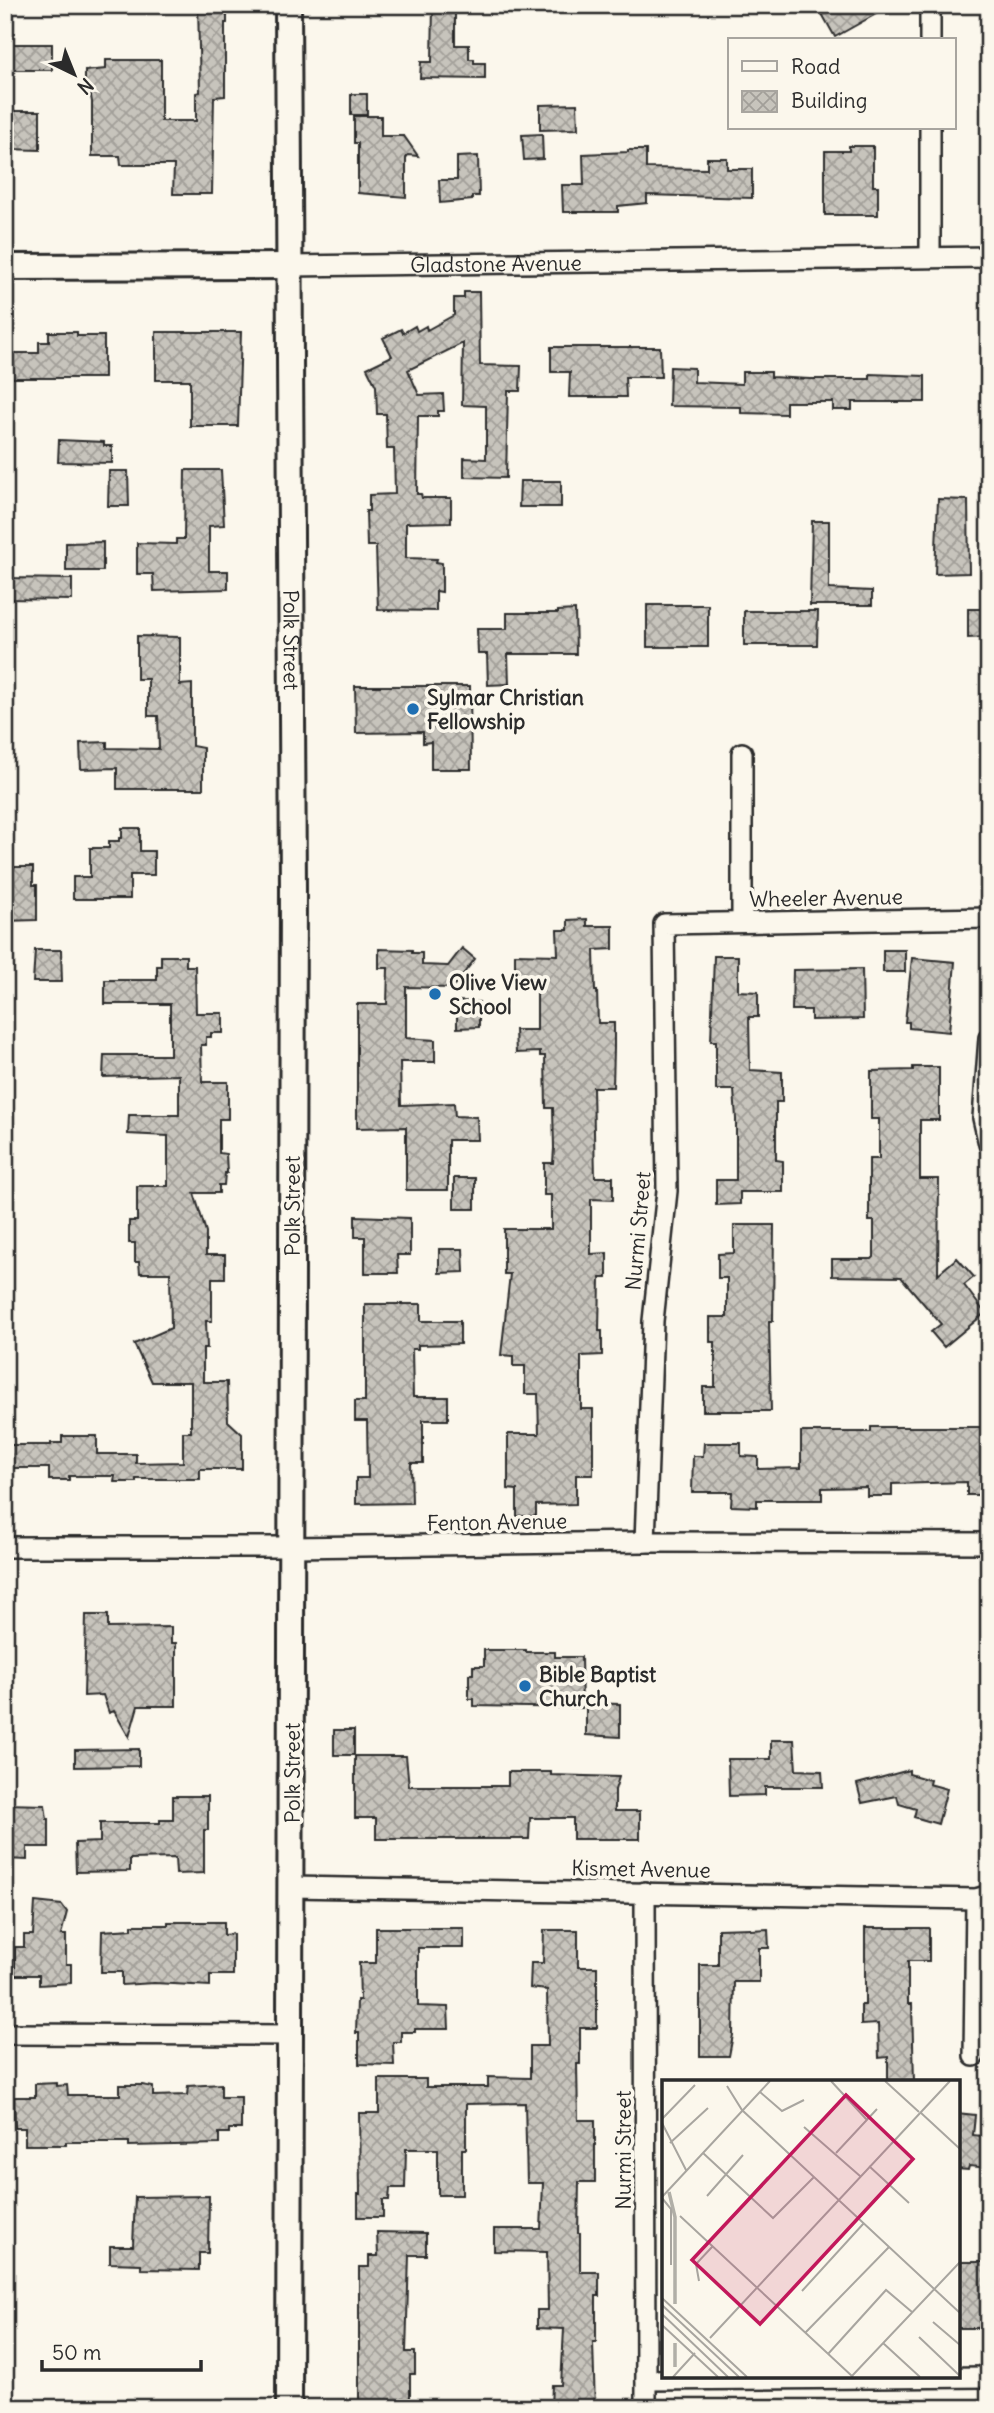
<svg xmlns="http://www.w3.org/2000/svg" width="994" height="2413" font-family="Delius,sans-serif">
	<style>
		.building { fill: url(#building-cross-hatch); stroke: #2b2b2b; stroke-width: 2 }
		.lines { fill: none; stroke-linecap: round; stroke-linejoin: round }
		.minor-casing { stroke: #2b2b2b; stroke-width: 24 }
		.tertiary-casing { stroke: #2b2b2b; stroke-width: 30 }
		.minor { stroke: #fbf7ec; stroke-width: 19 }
		.tertiary { stroke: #fbf7ec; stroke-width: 24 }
		.poi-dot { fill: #1f6fb2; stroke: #fbf7ec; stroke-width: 2.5 }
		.labels { text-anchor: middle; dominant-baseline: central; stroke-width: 7; stroke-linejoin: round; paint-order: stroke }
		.street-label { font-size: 21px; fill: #2b2b2b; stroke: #fbf7ec }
		.poi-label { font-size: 21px; font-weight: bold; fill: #2b2b2b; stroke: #fbf7ec; text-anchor: start }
		.inset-river { fill: none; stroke: #b1afa7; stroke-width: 3.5 }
		.inset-road { fill: none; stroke: #a8a59f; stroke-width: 2 }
		.view { fill: #c2185b; fill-opacity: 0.15; stroke: #c2185b; stroke-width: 3.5 }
		.inset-edge { fill: none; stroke: #2b2b2b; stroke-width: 3.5 }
	</style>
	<defs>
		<pattern id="building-cross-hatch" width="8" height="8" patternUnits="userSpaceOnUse" patternTransform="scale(1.75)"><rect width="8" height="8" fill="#c7c4bc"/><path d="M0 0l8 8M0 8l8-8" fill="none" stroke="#a29f99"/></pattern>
	</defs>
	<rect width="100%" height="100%" fill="#fbf7ec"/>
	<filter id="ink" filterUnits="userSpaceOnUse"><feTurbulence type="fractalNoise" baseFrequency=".0143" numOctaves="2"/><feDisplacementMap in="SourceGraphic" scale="14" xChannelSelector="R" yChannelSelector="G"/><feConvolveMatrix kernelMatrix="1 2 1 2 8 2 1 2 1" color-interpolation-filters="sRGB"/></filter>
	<g filter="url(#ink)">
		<path class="building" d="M198 5H227V23H225V96L214 97 212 194H173L174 165H121L120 156H92V102L91 96H85V71L106 69V60H161V121H196V93L200 92Z
			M433 5H455V45H469V59H474V63H485V79L420 78 421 62H432Z
			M817 5H892L835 37Z
			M5 44H52V70H5Z
			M351 94H367V115H351Z
			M577 104 578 129 540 130V105Z
			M5 111H40V150L5 149Z
			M354 116H381V136H404L418 156 408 155 406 158V197L358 193V143H354Z
			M542 134 543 159 524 160 522 135Z
			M849 146H873V186H878V215H825V151H849Z
			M628 150H646V168L707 169V158H727V169H752V198L647 195V203L618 206V212H563L562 185H584L583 154 628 152Z
			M478 156 479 196H472V200L440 203 439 180H457V157Z
			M464 292H479L480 365 521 366 520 391H508L506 478 464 477V458L486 459V406L462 405 463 343 408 370 419 395 443 394 444 411H438V416H418L417 494H421L422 498H451V522L406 523V558L437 559 436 562 442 563V592L436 591V611L378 610 376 546H367L366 511H369V495L395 494 394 449H387L386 414H377L376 386 367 368 392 356 383 338 401 329 403 333 415 326 417 331 426 326 427 330 454 315V298H464Z
			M49 332H77V336H104V378H5V353H39V342H49Z
			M156 332H241L238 426H190V380H156Z
			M551 347H660L661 377H625L626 397H569L570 372H551Z
			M670 367 694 368V382L742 384V372H771V377L810 379H870V374L925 376V402H852V410H833V402H786V414L741 413V407L669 406Z
			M59 440 104 442V446H112V463L58 462Z
			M185 470H221L224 525 209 526V571H228V589L154 591 153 574H137V543L176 544V539H184Z
			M109 471H128L129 506H108Z
			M520 481H561V507H519Z
			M938 499 968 500 969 573 935 574Z
			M812 521H829V589L872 591V605H810Z
			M103 542V571H66V543Z
			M5 578 72 579V600L5 599Z
			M647 605H708V647H647Z
			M968 609H988V637L968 638Z
			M575 610 576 654H508L509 684 488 685 487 654H478L477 629H507V613H558V611Z
			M744 611H818L817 645H744Z
			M137 636 180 637V685L192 684V746L203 748V789H117V768L81 769 80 743 107 742V748L159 749 158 716H148V679H137Z
			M355 686H470L471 769H431V742L423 743V732L356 733Z
			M122 828H140V851H154V875H130V899H73V877H90V848H109V841H119V838H122Z
			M5 867H33V885H37V920L5 921Z
			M587 919V926H613V949L594 950 595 991H597L598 1023H614V1048L613 1087H593L595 1177H613V1200L591 1199V1254L607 1253V1278H600L599 1331H602V1355L581 1356V1409H593V1475H576V1504L536 1505V1516H517V1490L508 1489V1434H539L538 1394H525V1366H513V1356L501 1355 510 1274H504V1229H551V1195H544V1163H553L554 1148 553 1108H546L545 1056H540V1052L516 1053 515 1030H537V982H515V954L558 955 557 930H568V920Z
			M462 948 475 959 452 988 406 987V1038L435 1040V1062H400L401 1105 454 1103 455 1116 477 1117 478 1140H448V1190H406V1127L357 1128V1004H387L388 968H379V949L412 950V953H422V965L448 966Z
			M35 950H61L62 982H33Z
			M883 950H905V972H883Z
			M161 956H186V966H195L196 1013H223V1033H211V1037H206V1045H201L202 1082H228V1119H219V1153L226 1154 227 1173H225L224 1185H219V1193H194L206 1232V1255H225V1278H212V1321H206L207 1348H203V1382H227L228 1421 242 1434V1469H200V1479H136V1482H114L115 1476H69V1480H49V1468H5V1445H51V1443H62V1436H97V1454H136V1463L183 1462V1432H191V1382H152L134 1344 171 1328 170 1273H140L139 1262H135V1243H129V1221H137V1186H168V1136L128 1134 129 1115H179V1075L103 1077 104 1055H170V1004H105V980H157V966H161Z
			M714 956H738V991L758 992V1017H749L750 1070 782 1072V1102H776V1160L783 1161V1192H740V1204L716 1205V1180H736V1119L734 1090H716V1041H711Z
			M912 958 955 962 949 1032 909 1028V1022H905Z
			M862 969 863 1019 811 1020V1010H792L793 970Z
			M457 1001 479 1002V1027L457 1028Z
			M913 1067H939V1120H920V1179H939L938 1274 957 1258 974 1277 964 1285 985 1313 944 1347 931 1332 941 1324 901 1277 832 1276V1259H872L874 1257V1221H869V1159H879V1119H871V1071L913 1070Z
			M454 1178H475V1209H454Z
			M355 1216 410 1218V1255H397L398 1273H365V1237H355Z
			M734 1225H774L773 1321H769L771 1411H703V1387H715V1342H710V1317H727V1278H718V1254L734 1253Z
			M439 1249H463L464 1272 439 1273Z
			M365 1304H421V1321H460V1344L418 1345V1349H412L413 1397H448V1420H423V1463H411L412 1503 356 1504V1478H368L367 1421H355V1401H365Z
			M871 1427H987L989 1495H967V1482L892 1484V1496H867V1487L822 1488V1500H757V1507L731 1506 732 1492H692L693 1456H703L704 1443H741V1456L758 1457V1469L801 1468V1432H871Z
			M86 1615H108V1628L171 1627V1643H176V1706H138L129 1737 114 1711 109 1713 103 1695 84 1696Z
			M484 1650H526V1652H555V1657H581L582 1708 474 1706V1699H469V1674H473V1666H484Z
			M586 1703 620 1704V1737L586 1735Z
			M334 1730H354V1755H334Z
			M771 1740H794L796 1770 822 1771 823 1787H765V1795L729 1796 728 1759H771Z
			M139 1749V1766L75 1767V1750Z
			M355 1756H406L409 1786H508V1772H551V1775L619 1777 615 1790V1811H640V1839H573V1818H530L529 1839H376V1818H355Z
			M909 1770V1774L930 1780 929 1784 947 1789 938 1824 914 1817 916 1809 899 1804 897 1796 862 1803 857 1784Z
			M173 1796H208V1830H204V1873L176 1874 175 1858 130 1859V1871L76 1872 75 1843 100 1842V1823H160V1820H173Z
			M5 1804 45 1805 47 1819H49V1847H27V1860L5 1859Z
			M35 1902 62 1905 67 1912 61 1935H66V1964H71V1983L39 1985V1975H15V1947H24V1935H33Z
			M168 1922H224V1935L233 1934V1975H210V1986L154 1983 122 1985V1972H101L102 1931 132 1929V1925H168Z
			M376 1928H464V1948H418V2006L448 2007 449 2029H415V2032H401V2042H393L394 2065 359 2064V2033H356L357 2000H360L359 1963H376Z
			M750 1928V1930L768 1929 769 1948H759V1982H734L733 2035 729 2056H700V1965H718V1929Z
			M865 1928H929V1961H908V2004H912L914 2082H888V2057L879 2058 878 2024 861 2025V2005H865Z
			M544 1930H578V1967H597V2028H580V2064H577L578 2120H595V2182H579L578 2233H580V2272H599V2296H596V2342H593L595 2408H551L552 2385H561L564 2329 537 2328V2310H548L547 2252 494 2251V2229H541L543 2183H527L525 2103 466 2104V2149H462V2195H438V2149H406L405 2188H390L389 2200H383V2217H358V2194H360L359 2113H379V2079H426V2087H488V2077L530 2078V2046H548L547 1990 530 1988 531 1963H543Z
			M57 2083V2086L67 2085 68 2095H120V2085H142L153 2087V2096L187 2095 188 2086 221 2084V2097H241V2129H229V2133H219V2144L129 2146V2142H66V2145H25V2128H15L14 2097H35V2084Z
			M957 2113 975 2115 973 2135 989 2137V2168L969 2166 968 2170 957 2169Z
			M209 2196 208 2253H199V2270L141 2269V2264L110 2263V2246H133L135 2197Z
			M377 2232 426 2233V2255H409L406 2352H415V2374H410V2408H359V2267H369V2256H378Z
			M957 2262H989V2328H957Z"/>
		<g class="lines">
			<defs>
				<g id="minor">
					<path d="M930 5V40"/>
					<path d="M930 128V257"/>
					<path id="s1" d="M290 266 989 257"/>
					<path d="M742 922V753"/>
					<path d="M989 1038 983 1118 989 1144"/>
					<path d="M645 1542 653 1321 667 1191 664 924 989 918"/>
					<path d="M5 1547H293L645 1542 989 1543"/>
					<path d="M291 1887 976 1899 989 1895"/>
					<path d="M645 1892 646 2408"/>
					<path d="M5 2034 292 2035"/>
					<path d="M974 2056 976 1899"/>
					<path d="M646 2380 989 2377"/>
				</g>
				<g id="tertiary">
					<path id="s2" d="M288 5 293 888 289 2408"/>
					<path d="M5 267 290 266"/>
				</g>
			</defs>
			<use href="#minor" class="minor-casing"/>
			<use href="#tertiary" class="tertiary-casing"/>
			<use href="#minor" class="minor"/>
			<use href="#tertiary" class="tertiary"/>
		</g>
	</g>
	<g class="poi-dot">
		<circle cx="413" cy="709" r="7"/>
		<circle cx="435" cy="994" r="7"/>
		<circle cx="525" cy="1686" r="7"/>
	</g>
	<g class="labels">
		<g class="street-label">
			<text stroke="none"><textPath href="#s1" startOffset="206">Gladstone Avenue</textPath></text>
			<text stroke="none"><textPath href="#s2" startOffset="635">Polk Street</textPath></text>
			<text transform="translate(826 898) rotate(-1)">Wheeler Avenue</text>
			<text transform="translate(292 1206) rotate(-90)">Polk Street</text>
			<text transform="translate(638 1231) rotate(-85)">Nurmi Street</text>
			<text transform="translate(497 1522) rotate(-1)">Fenton Avenue</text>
			<text transform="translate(292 1773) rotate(-90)">Polk Street</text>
			<text transform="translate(641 1869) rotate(1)">Kismet Avenue</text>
			<text transform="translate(623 2150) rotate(-90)">Nurmi Street</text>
		</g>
		<g class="poi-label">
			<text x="427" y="697">Sylmar Christian<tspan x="427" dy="24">Fellowship</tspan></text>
			<text x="449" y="982">Olive View<tspan x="449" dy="24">School</tspan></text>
			<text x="539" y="1674">Bible Baptist<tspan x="539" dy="24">Church</tspan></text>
		</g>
	</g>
	<g transform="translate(662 2080)">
		<rect width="298" height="298" fill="#fbf7ec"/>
		<path class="inset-river" d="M7 112 13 137V224M13 263V287"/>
		<path class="inset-road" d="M169 1 205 40M223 1 257 32M65 6 80 30 298 233M98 12 120 31 142 20M258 32 298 69M0 39 33 5M0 43 24 90M142 47 198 96M8 63 46 28M41 73 111 138 152 97M174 73 215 29M207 86 247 123M45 116 81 75M0 117 108 1M88 117 106 97M0 118 9 129V185M18 136 191 297M37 201 34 184 50 167M140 211 202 143M0 218 85 297M0 225 77 297M0 234 66 297M271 242 298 265M0 245 56 297M144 252 227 167M257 257 298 296M48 258 288 1M221 263 258 297M166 274 224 210 250 232M11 297 33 273M189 297 298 182"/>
		<path class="view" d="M184 15 251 79 98 244 30 180Z"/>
		<rect width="298" height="298" class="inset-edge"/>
	</g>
	<rect width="994" height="2413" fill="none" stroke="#fbf7ec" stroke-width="28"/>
	<rect x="14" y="14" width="966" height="2385" fill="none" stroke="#2b2b2b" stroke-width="2.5" filter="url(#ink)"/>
	<rect x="728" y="38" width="228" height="91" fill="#fbf7ec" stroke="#a8a59f" stroke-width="2"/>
	<rect x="742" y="61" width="35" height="10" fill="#fbf7ec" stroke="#a8a59f" stroke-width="2"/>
	<text x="791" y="74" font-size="21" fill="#2b2b2b">Road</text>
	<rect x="742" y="91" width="35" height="21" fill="url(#building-cross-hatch)" stroke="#a8a59f" stroke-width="2"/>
	<text x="791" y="108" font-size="21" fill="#2b2b2b">Building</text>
	<g transform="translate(74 74) rotate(137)" stroke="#fbf7ec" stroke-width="5" paint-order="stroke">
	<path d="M0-5L12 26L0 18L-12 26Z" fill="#2b2b2b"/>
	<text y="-10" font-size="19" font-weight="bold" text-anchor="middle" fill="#2b2b2b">N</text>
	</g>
	<path d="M42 2360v10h159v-10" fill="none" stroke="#2b2b2b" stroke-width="3.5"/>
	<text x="52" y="2360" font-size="21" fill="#2b2b2b" stroke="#fbf7ec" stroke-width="5" paint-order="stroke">50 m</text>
</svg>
